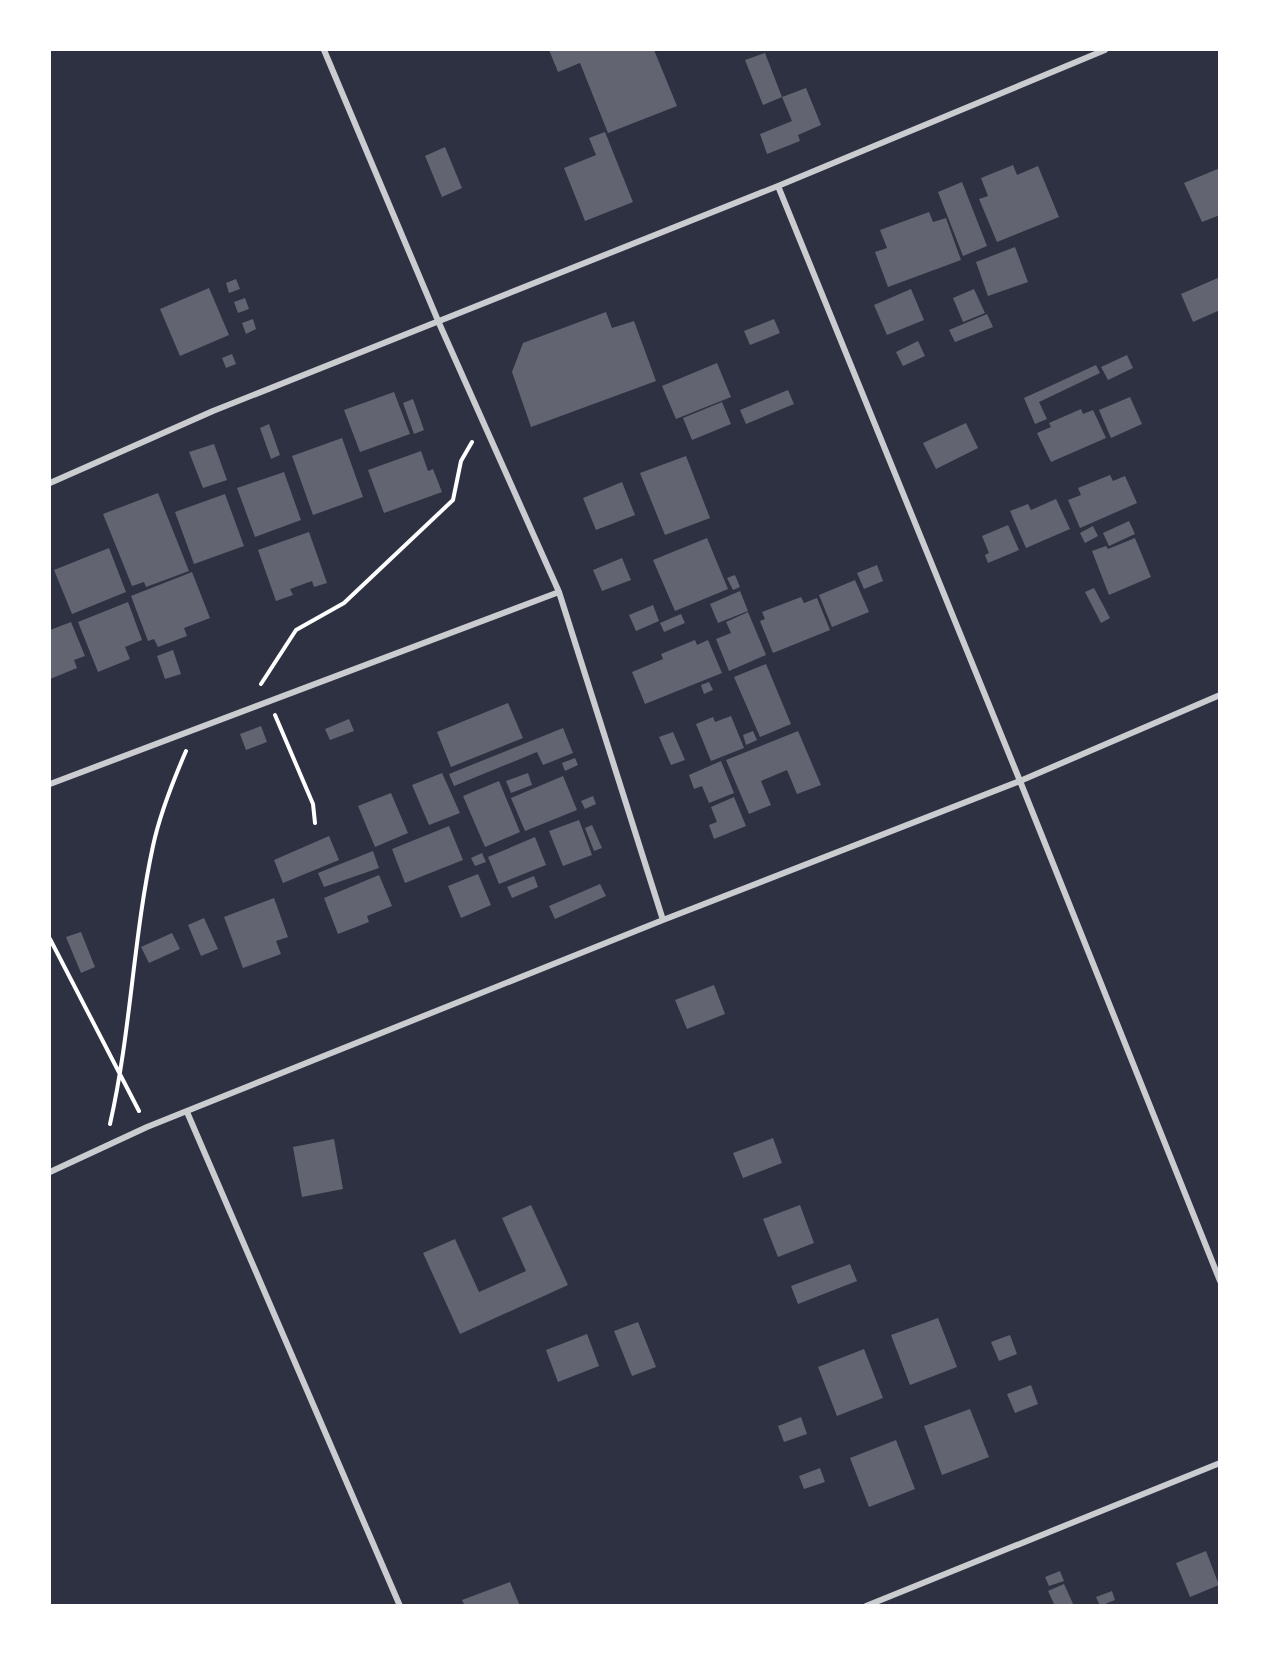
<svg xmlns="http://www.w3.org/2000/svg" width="1269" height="1655" font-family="'Source Sans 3',sans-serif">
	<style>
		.building { fill: #626471 }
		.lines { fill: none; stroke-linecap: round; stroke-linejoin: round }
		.path { stroke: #fff; stroke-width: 4 }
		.minor { stroke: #caccd0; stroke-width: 6 }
	</style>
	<rect width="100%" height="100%" fill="#2d3142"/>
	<path class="building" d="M549 50H654L677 106 608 133 580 63 558 72Z
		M765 53 782 97 763 105 745 60Z
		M806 88 821 125 798 135 800 141 767 154 760 134 792 121 782 97Z
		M605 132 633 202 585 221 564 168 596 155 589 138Z
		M445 147 462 188 442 197 425 156Z
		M1013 165 1017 175 1038 166 1059 217 997 242 979 199 988 196 981 178Z
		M1220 168V215L1202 222 1184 183Z
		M962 182 987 246 963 256 938 192Z
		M929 212 933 222 946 218 961 260 888 287 875 252 887 248 880 230Z
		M1015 247 1028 282 988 296 976 262Z
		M1220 277V310L1193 322 1181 294Z
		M236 279 240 289 229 293 226 283Z
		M209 288 229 335 180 356 160 309Z
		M911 289 924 320 887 335 874 305Z
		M974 289 985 313 963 322 953 298Z
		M245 298 249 309 238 313 234 302Z
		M606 312 612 328 634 321 656 381 531 427 512 372 523 343Z
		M987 314 993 327 955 342 949 330Z
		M253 319 256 329 246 334 242 323Z
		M774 319 780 333 750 345 744 331Z
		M918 341 925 356 903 366 896 352Z
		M232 354 236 364 226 368 222 358Z
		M1127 355 1133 368 1108 380 1101 367Z
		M717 363 731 397 676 419 662 386Z
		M1096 365 1100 373 1039 402 1047 419 1035 424 1024 398Z
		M788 390 794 404 746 424 740 410Z
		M394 392 410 434 360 452 344 410Z
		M1130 397 1142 424 1111 438 1099 410Z
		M413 399 424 430 414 434 403 403Z
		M722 402 731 424 692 440 683 418Z
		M1081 409 1083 414 1093 410 1106 438 1051 462 1037 433 1051 427 1049 423Z
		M966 423 978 448 936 469 923 443Z
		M269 424 280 455 271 459 260 428Z
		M342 438 363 497 313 515 292 456Z
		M214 444 227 480 203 488 189 452Z
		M421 451 428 471 433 469 442 492 384 513 368 470Z
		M686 456 710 518 665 535 640 473Z
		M284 472 301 520 255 537 237 488Z
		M1110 475 1113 481 1125 476 1137 503 1080 528 1068 500 1081 495 1078 488Z
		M622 482 635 515 596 530 583 498Z
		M158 493 189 571 146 587 144 582 132 586 103 514Z
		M225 494 244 546 194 564 175 512Z
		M1056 499 1070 529 1026 548 1010 511 1028 504 1031 510Z
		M1129 521 1135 534 1109 546 1103 533Z
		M1008 525 1019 550 988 563 985 555 989 553 982 536Z
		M1093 526 1098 536 1085 543 1080 533Z
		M309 532 327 583 314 587 312 581 290 589 293 595 276 601 258 550Z
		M707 538 728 589 675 611 653 560Z
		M1135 538 1151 577 1109 595 1092 551 1106 546 1108 549Z
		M109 548 126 592 72 614 54 570Z
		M622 558 631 580 602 591 593 570Z
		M877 565 883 581 864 589 857 573Z
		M192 572 210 618 184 628 187 636 158 647 154 639 148 641 131 596Z
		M735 575 740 587 733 590 727 578Z
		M855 580 869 612 832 627 819 595Z
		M1094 588 1110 618 1101 623 1085 592Z
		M740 591 748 611 718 623 710 604Z
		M801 597 804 603 817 598 830 630 773 653 760 621 765 619 762 612Z
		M128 602 142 640 125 647 130 659 98 672 78 622Z
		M653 605 659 621 636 631 629 615Z
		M748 612 766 655 729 671 716 639 731 633 726 622Z
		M681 614 685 623 664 632 660 623Z
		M71 622 85 656 74 660 77 668 50 679V630Z
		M695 640 697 645 708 640 722 673 645 704 632 672 663 659 661 654Z
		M173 650 181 674 165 679 157 656Z
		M766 664 791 724 760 737 734 677Z
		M709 682 713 690 704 694 701 685Z
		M508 703 523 738 451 767 437 732Z
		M731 716 744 748 711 761 696 724 713 717 715 722Z
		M349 719 354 731 330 740 325 729Z
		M261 726 267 742 246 750 240 734Z
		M563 728 573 753 543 765 537 752 454 786 449 774Z
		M753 731 757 740 746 745 743 735Z
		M798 731 821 785 797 794 787 770 761 781 771 805 749 814 726 760Z
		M673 732 685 760 671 765 659 737Z
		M575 758 578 765 565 771 562 763Z
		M721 761 734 793 709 803 702 786 694 789 689 775Z
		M442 773 460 813 429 825 412 785Z
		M528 773 532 785 511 793 506 781Z
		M563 776 577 810 525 831 511 798Z
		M499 781 520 832 485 847 463 796Z
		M391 793 408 833 375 847 358 806Z
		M593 796 596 804 585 809 581 801Z
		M734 797 746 826 714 839 709 825 717 822 711 807Z
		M579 820 592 855 563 866 549 831Z
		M592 825 602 848 594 851 585 828Z
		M449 826 463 860 405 883 392 849Z
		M329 836 339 860 283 883 274 860Z
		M535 837 546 865 499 884 488 857Z
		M373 851 379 868 324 887 318 873Z
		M482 853 486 862 475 866 471 858Z
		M478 874 491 905 461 918 448 886Z
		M379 875 392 906 367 916 369 922 338 934 324 898Z
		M534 876 538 887 512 898 507 887Z
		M600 884 606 896 555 919 549 906Z
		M274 898 288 937 276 941 281 954 243 968 224 917Z
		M204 918 218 949 201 956 188 925Z
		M81 932 95 967 81 973 66 937Z
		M172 933 180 949 149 963 141 947Z
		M714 985 725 1014 687 1029 675 1000Z
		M773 1138 782 1163 743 1178 733 1153Z
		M334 1139 343 1189 302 1197 293 1147Z
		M531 1205 568 1285 460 1334 423 1253 455 1239 479 1292 526 1271 502 1218Z
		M800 1205 814 1243 778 1257 763 1219Z
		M850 1264 857 1281 798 1304 791 1286Z
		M938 1318 957 1367 910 1385 891 1335Z
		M638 1322 656 1367 632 1376 614 1331Z
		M587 1334 599 1366 558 1382 546 1350Z
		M1010 1335 1017 1354 999 1361 991 1342Z
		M864 1349 883 1398 837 1416 818 1367Z
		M1031 1385 1038 1404 1015 1413 1007 1394Z
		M970 1409 989 1457 942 1475 924 1426Z
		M801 1417 807 1434 784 1442 778 1426Z
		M896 1440 915 1489 869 1507 850 1458Z
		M820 1468 825 1482 804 1489 799 1476Z
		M1206 1551 1219 1585 1190 1597 1176 1563Z
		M1060 1571 1064 1581 1049 1586 1045 1577Z
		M510 1582 520 1606H465L462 1600Z
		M1064 1584 1074 1606H1055L1048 1591Z
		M1112 1591 1115 1600 1100 1606 1096 1597Z"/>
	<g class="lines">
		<path class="path" d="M261 684 296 630 344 603 453 500 461 461 472 442
			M275 715 313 804 315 823
			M50 939 139 1111
			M110 1124C131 1032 133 938 153 846 160 813 173 781 186 751"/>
		<path class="minor" d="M324 50 439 323 559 592 663 920
			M778 186 1020 781 1220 1281
			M50 483 213 411 778 186 1105 50
			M50 784 559 592
			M187 1112 400 1606
			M50 1172 147 1127 663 920 1020 781 1220 695
			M866 1606 1220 1463"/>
	</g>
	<rect width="1269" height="1655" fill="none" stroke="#ffffff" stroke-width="102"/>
</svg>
